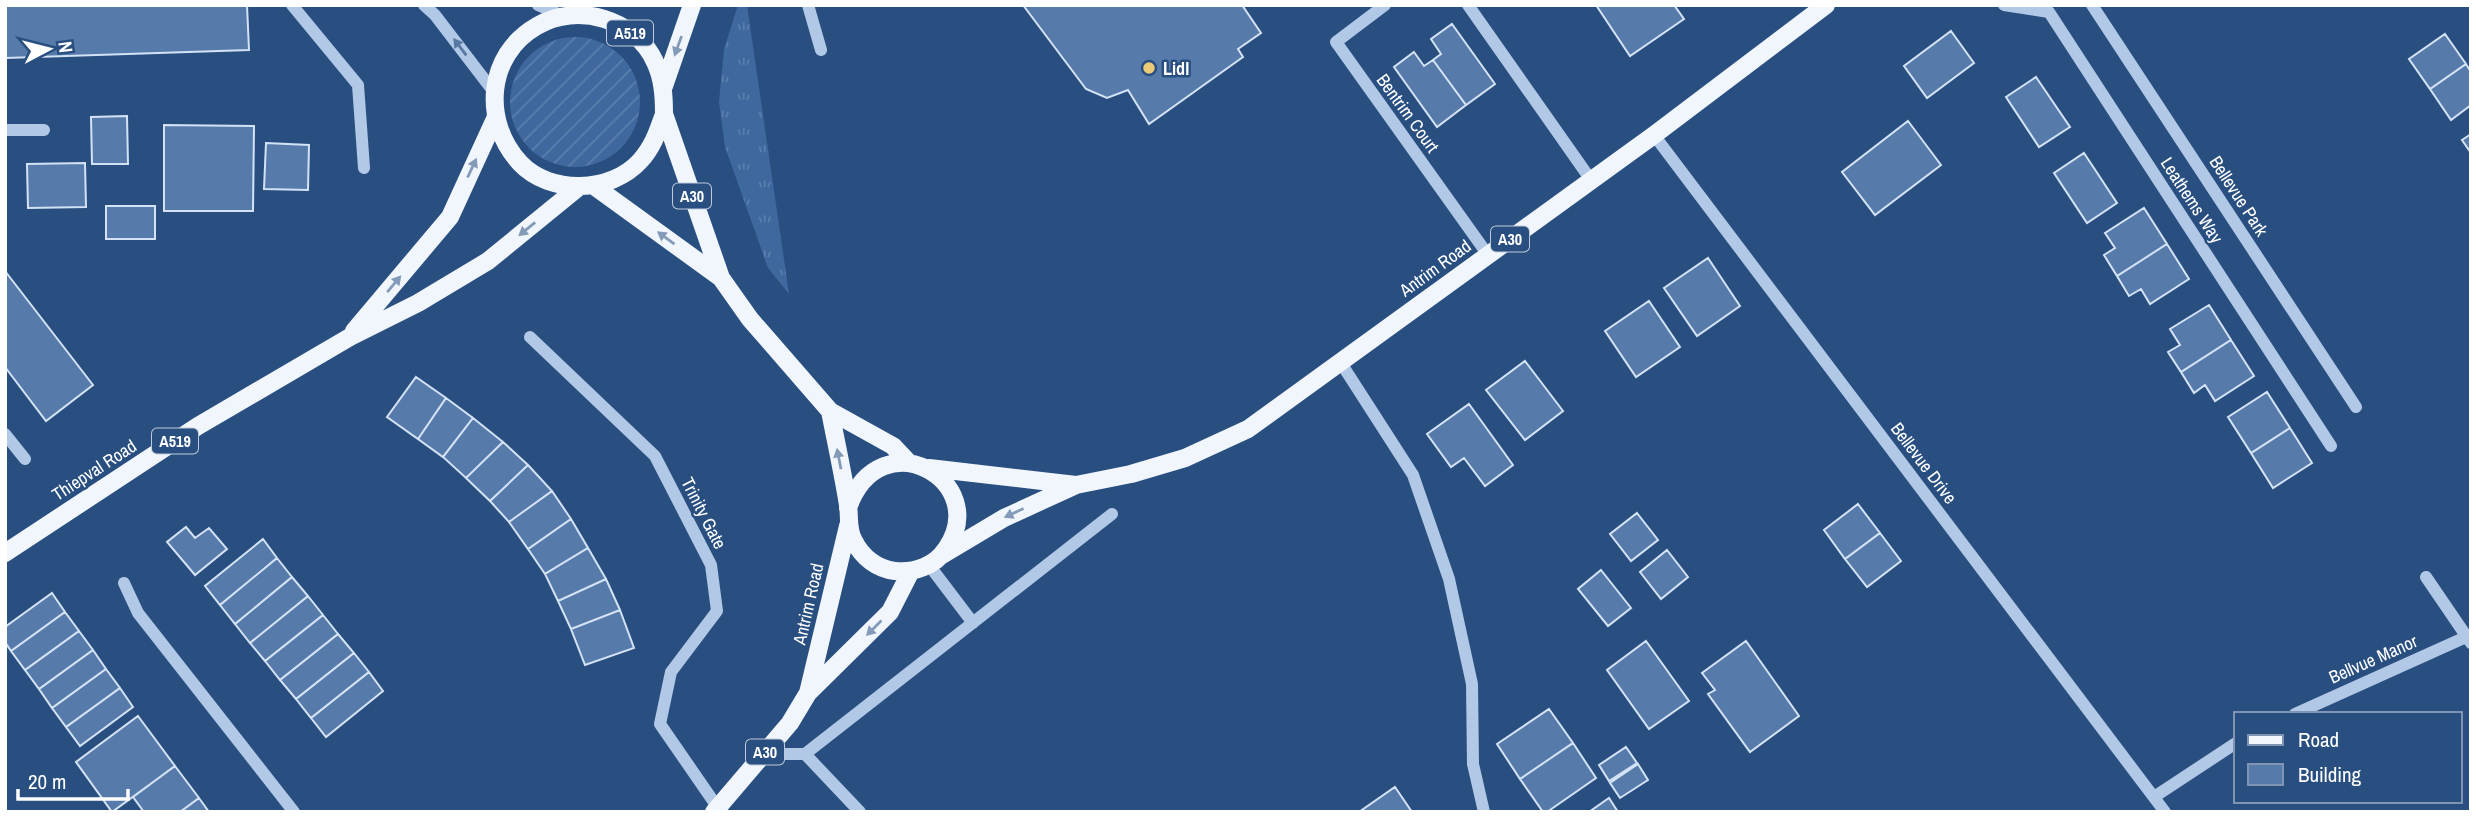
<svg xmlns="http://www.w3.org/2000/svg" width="2476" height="817" font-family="'Archivo Narrow',sans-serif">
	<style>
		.grass { fill: url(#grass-tufts) }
		.garden { fill: url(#garden-furrows) }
		.building { fill: #567bab; stroke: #d4e2f5; stroke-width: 2 }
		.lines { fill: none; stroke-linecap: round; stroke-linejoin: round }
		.minor { stroke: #b1c8e6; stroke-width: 12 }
		.major { stroke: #f1f6fd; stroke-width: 18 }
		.oneway { fill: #839ab8 }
		.oneway2 { fill: #5979a4 }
		.poi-dot { fill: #eccb78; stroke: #294f80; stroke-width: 2.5 }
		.labels { text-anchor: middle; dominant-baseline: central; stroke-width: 5; stroke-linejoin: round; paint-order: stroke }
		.shield { fill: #294f80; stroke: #bfcad9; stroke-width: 2 }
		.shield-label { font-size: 16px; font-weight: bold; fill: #fff }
		.poi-label { font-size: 18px; font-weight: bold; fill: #fff; stroke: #294f80; text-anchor: start }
		.street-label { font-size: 18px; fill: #fff; stroke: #294f80 }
	</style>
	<defs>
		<pattern id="grass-tufts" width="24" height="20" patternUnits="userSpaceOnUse" patternTransform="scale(1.75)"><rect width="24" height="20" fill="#3e689e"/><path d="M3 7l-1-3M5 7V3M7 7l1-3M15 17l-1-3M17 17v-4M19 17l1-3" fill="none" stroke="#5b7fad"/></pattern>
		<pattern id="garden-furrows" width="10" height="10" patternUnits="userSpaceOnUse" patternTransform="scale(1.75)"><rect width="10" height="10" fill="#3e689e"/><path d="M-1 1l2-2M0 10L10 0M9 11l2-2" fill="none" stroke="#5b7fad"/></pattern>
	</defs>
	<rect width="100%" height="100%" fill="#294f80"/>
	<path class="grass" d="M738 5H747L789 294 768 268 725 147 719 102 724 49Z"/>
	<path class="garden" d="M510 102a65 65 0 1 1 130 0a65 65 0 1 1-130 0Z"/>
	<path class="building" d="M5 5H247L249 50 6 58Z
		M1023 5H1242L1261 33 1238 49 1243 57 1149 124 1128 90 1107 98 1086 89Z
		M1596 5H1674L1684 19 1630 56Z
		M1452 24 1495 84 1466 105 1433 60 1441 54 1431 39Z
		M1951 31 1974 63 1927 98 1904 66Z
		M2445 34 2466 64 2430 89 2409 59Z
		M1414 52 1424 66 1433 60 1466 105 1437 127 1394 67Z
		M2466 64 2471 72V105L2451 120 2430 89Z
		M2036 77 2070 127 2039 147 2006 97Z
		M127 116 128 164H92L91 117Z
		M1908 121 1941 165 1875 215 1842 172Z
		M164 125 254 126 253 211H164Z
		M2471 134V153L2462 140Z
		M266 143 309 145 308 190 264 189Z
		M2084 153 2117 203 2087 223 2054 173Z
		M85 163 86 207 28 208 27 164Z
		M106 206H155V239H106Z
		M2144 208 2167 244 2117 276 2104 255 2115 248 2105 233Z
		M2167 244 2189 279 2150 304 2141 289 2129 296 2117 276Z
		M1708 258 1740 306 1697 336 1664 288Z
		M5 271 93 385 46 421 5 367Z
		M1649 301 1680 347 1636 377 1605 331Z
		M2209 305 2231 340 2181 372 2168 352 2180 345 2170 329Z
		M2231 340 2254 376 2215 401 2205 385 2194 393 2181 372Z
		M1525 361 1563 411 1525 440 1486 390Z
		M416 377 446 398 418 439 387 417Z
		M2267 392 2290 428 2251 453 2228 417Z
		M446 398 473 418 443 457 418 439Z
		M1469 404 1513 465 1485 486 1464 458 1451 467 1427 434Z
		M473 418 503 442 466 478 443 457Z
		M2290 428 2312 463 2273 488 2251 453Z
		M503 442 528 465 490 501 466 478Z
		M528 465 552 491 509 522 490 501Z
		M552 491 571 519 528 549 509 522Z
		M1858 504 1880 533 1845 559 1824 530Z
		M1637 513 1658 540 1631 561 1610 534Z
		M571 519 588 548 545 574 528 549Z
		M186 527 195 538 209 528 227 549 195 575 167 542Z
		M1880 533 1901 561 1867 587 1845 559Z
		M263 539 277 558 220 605 205 586Z
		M588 548 606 579 558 601 545 574Z
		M1667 550 1688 577 1661 599 1640 572Z
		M277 558 292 577 235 624 220 605Z
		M1601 570 1631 608 1608 626 1578 589Z
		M292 577 308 596 250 643 235 624Z
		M606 579 620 610 571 629 558 601Z
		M52 593 65 612 11 651 5 642V627Z
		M308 596 323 615 265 661 250 643Z
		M620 610 634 648 585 665 571 629Z
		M65 612 79 631 25 670 11 651Z
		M323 615 338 634 280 680 265 661Z
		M79 631 93 650 39 689 25 670Z
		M338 634 354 653 296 699 280 680Z
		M1646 641 1689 701 1649 729 1607 670Z
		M1746 641 1799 716 1750 752 1708 694 1715 690 1702 673Z
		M93 650 106 669 52 708 39 689Z
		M354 653 369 672 311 718 296 699Z
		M106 669 120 688 66 727 52 708Z
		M369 672 383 691 326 737 311 718Z
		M120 688 133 707 80 746 66 727Z
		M1549 709 1573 743 1520 779 1497 744Z
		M138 716 175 766 112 812 76 762Z
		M1573 743 1596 778 1547 812H1543L1520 779Z
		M1626 747 1637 763 1609 781 1599 765Z
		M1638 764 1648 780 1620 798 1610 783Z
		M175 766 199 798 180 812H144L133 797Z
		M1395 787 1412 812H1359Z
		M199 798 209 812H180Z
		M1609 798 1618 812H1589Z"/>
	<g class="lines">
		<path class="minor" d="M292 5 358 85 364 168
			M424 5 435 15 494 92
			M538 5 563 16
			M808 5 821 50
			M1385 5 1336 42 1488 255
			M1468 5 1591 180
			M2004 5 2049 12 2331 446
			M2092 5 2356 407
			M5 130H44
			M1654 135 2165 812
			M530 337 655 456 711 565 717 611 671 672 660 724 718 808
			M1341 363 1413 475 1449 579 1472 684 1473 764 1484 812
			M5 434 25 459
			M929 565 973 623
			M2426 577 2471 643
			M124 583 138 613 294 812
			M2295 714 2466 637
			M764 754H805L1112 514
			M805 754 860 812
			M2154 797 2236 743"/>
		<path class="major" d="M664 86 692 5
			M664 114C658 131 653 147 640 161 611 193 550 195 520 163 482 122 486 55 537 26 577 2 636 19 655 62 663 79 664 96 664 114L721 278 750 319 830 411 893 446 909 463
			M594 186 721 278
			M354 331 450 217 495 119
			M830 411C836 442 843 474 848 505 850 518 847 529 854 541 862 557 877 569 895 571 914 573 935 566 946 549 993 481 880 417 848 508
			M929 468 1076 485
			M5 553 198 426 350 337 418 303 488 261 580 186
			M942 555 1004 518 1076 485 1131 474 1185 458 1248 429 1654 135 1826 5
			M808 693 848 526
			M714 812 790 723 808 693 890 612 911 571"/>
	</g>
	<defs><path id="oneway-solid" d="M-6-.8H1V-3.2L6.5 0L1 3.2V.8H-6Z" transform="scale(1.75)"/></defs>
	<g class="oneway">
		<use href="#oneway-solid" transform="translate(678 46) rotate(110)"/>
		<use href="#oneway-solid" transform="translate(472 168) rotate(-65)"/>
		<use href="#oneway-solid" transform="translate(527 229) rotate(141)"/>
		<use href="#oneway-solid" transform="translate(666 238) rotate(-144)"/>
		<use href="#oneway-solid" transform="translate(394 284) rotate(-50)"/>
		<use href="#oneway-solid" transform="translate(839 459) rotate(-101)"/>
		<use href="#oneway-solid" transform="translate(1014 513) rotate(155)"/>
		<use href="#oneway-solid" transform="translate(874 628) rotate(135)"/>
	</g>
	<use class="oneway2" href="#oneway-solid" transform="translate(460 47) rotate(-127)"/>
	<circle class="poi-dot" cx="1149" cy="68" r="7"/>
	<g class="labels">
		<g class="shield">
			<rect x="607" y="20.5" width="46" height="25" rx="5"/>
			<rect x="673" y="183.5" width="38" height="25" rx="5"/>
			<rect x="1491" y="226.5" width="38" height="25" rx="5"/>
			<rect x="152" y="428.5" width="46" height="25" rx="5"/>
			<rect x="746" y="739.5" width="38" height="25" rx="5"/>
		</g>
		<g class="shield-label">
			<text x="630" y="33">A519</text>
			<text x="692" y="196">A30</text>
			<text x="1510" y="239">A30</text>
			<text x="175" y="441">A519</text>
			<text x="765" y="752">A30</text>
		</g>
		<g class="poi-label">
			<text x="1163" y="68">Lidl</text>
		</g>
		<g class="street-label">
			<text transform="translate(1408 113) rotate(54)">Bentrim Court</text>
			<text transform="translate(2239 196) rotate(57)">Bellevue Park</text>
			<text transform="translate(2192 200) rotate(57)">Leathems Way</text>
			<text transform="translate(1435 268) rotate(-36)">Antrim Road</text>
			<text transform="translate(1924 463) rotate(53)">Bellevue Drive</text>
			<text transform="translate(94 470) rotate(-33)">Thiepval Road</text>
			<text transform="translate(704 513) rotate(63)">Trinity Gate</text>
			<text transform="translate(808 604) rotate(-77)">Antrim Road</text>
			<text transform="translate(2373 659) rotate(-24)">Bellvue Manor</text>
		</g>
	</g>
	<rect width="2476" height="817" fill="none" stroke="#ffffff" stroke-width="14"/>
	<rect x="2234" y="712" width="228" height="91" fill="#294f80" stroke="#7f95b3" stroke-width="2"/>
	<rect x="2248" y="735" width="35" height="10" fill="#f1f6fd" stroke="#7f95b3" stroke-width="2"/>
	<text x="2298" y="747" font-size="21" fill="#ffffff">Road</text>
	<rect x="2248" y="764" width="35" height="21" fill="#567bab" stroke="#7f95b3" stroke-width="2"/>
	<text x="2298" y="782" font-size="21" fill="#ffffff">Building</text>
	<g transform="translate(49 49) rotate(83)" stroke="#294f80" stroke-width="5" paint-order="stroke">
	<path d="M0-5L12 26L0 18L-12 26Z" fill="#ffffff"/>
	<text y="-10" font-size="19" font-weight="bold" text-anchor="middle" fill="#ffffff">N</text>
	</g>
	<path d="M18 789v10h110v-10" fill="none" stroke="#ffffff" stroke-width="3.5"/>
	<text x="28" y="789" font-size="21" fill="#ffffff" stroke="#294f80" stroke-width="5" paint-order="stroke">20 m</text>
</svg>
